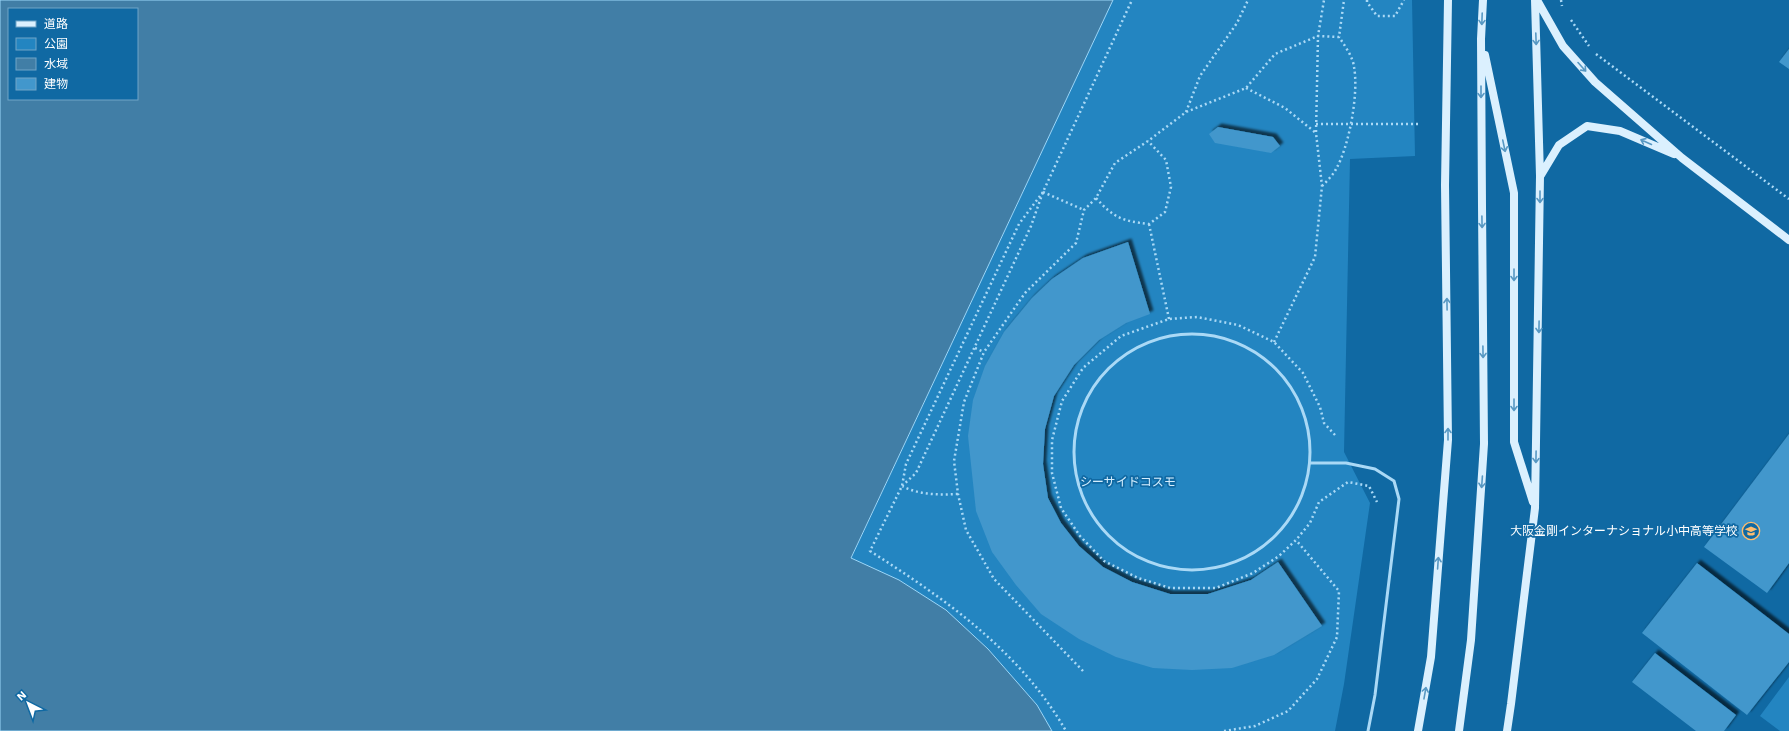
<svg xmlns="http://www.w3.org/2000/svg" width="1789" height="731" font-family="'Work Sans','Noto Sans JP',sans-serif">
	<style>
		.green { fill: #2385c1 }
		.water { fill: #417ea6; stroke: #9cd7f9; fill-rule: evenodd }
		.building { fill: #4297cc; filter: url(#shadow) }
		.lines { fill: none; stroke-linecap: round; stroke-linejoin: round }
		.path { stroke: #aad9f6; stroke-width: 2.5; stroke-dasharray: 2 3; stroke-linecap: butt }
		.lane { stroke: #aad9f6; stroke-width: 3 }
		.secondary { stroke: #dbf0fe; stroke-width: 8 }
		.oneway { stroke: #5798c3 }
		.labels { text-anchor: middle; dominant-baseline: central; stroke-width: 3.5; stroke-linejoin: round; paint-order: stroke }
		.park-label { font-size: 12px; fill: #d4eefe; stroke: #1069a3 }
		.poi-label { font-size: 12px; fill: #fff; stroke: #1069a3; text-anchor: end }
	</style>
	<defs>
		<filter id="shadow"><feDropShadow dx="3.5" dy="-3.5" stdDeviation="1" flood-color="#0009"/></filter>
	</defs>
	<rect width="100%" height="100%" fill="#1069a3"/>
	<path class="green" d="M1113 0H1412L1415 156 1350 159 1344 452 1370 503 1344 684 1335 731H1052L1037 705 988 649 946 610 899 580 851 559Z
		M1789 677V731H1780L1760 716Z"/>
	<path class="water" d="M0 0H1113L851 558 899 580 946 610 988 649 1037 705 1052 731H0ZM9 9H137V99H9Z"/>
	<path class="building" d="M1789 49V69L1779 62Z
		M1218 127 1273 137 1280 146 1271 153 1215 143 1209 134Z
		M1128 242 1150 314 1126 323 1099 340 1074 365 1054 396 1045 429 1043 464 1048 498 1061 523 1079 546 1103 567 1132 582 1170 594H1208L1251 580 1278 562 1322 626 1274 655 1232 668 1192 670 1153 668 1116 657 1079 639 1041 614 1016 585 992 552 976 511 968 436 973 400 985 366 1004 332 1032 298 1052 279 1083 258Z
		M1789 434V563L1767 593 1704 547Z
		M1697 563 1789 634V662L1747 715 1642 633Z
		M1655 653 1736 715 1724 731H1696L1632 682Z"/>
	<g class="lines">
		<path class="path" d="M1367 0V2L1377 16H1395L1404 0
			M1561 0 1562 6
			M1571 20 1589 46
			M1596 54 1789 199
			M1246 88 1285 108 1316 133
			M1186 112 1200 76 1237 23 1248 0
			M1316 124H1420
			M1322 186C1327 181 1333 175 1336 169 1349 147 1359 93 1354 67 1353 57 1345 46 1339 37
			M1043 192 1019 224 906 464 902 486 870 551C945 599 1020 651 1066 731
			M1043 192 1084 210
			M1096 198C1114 218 1122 221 1149 224L1165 212 1171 187 1166 160 1148 141
			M1149 224 1169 319
			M1274 342 1315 257 1322 186 1316 133 1318 36 1324 0
			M975 348 984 352
			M1335 435 1324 423 1320 407 1303 373 1274 342 1238 325 1197 317 1169 319 1121 336 1083 368 1062 401 1052 440V473L1061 508 1080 536 1104 561 1138 578 1170 588H1216L1253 573 1279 556 1296 540 1310 523 1319 502 1348 482 1369 486 1377 502
			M902 486 916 473 1031 226 1043 192 1132 0
			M902 486C919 495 939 495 958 494
			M1083 671 994 579 966 530 958 494 954 461 964 402 984 352 1025 293 1076 243 1084 210 1096 198 1115 163 1148 141 1186 112 1246 88 1275 54 1318 36 1339 37 1344 0
			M1224 731 1255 726 1288 711 1317 679 1337 637 1339 591 1296 540"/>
		<path class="lane" d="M1074 452a118 118 0 1 1 236 0a118 118 0 1 1-236 0Z
			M1311 463H1346L1375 469 1394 481 1399 499 1375 695 1368 731"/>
		<path class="secondary" d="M1537 0 1563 46 1595 82 1682 158 1789 240
			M1485 55 1514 193V442L1533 502
			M1541 175 1559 145 1587 126 1620 131 1674 154
			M1418 731 1431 657 1448 440 1445 185 1448 0
			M1459 731 1471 640 1484 444 1482 206 1481 39 1483 0
			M1507 731 1511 704 1535 508 1540 176 1535 0"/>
	</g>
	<defs><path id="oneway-shaft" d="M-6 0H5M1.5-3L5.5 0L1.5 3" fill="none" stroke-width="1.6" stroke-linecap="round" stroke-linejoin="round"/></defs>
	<g class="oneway">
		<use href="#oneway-shaft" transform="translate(1482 19) rotate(92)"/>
		<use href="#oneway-shaft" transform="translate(1536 39) rotate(88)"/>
		<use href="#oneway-shaft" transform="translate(1582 67) rotate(48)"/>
		<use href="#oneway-shaft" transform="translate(1481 92) rotate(90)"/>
		<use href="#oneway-shaft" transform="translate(1646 142) rotate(-156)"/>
		<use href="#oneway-shaft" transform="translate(1504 146) rotate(78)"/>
		<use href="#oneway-shaft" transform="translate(1540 197) rotate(90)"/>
		<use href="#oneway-shaft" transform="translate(1482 222) rotate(89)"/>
		<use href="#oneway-shaft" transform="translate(1514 275) rotate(90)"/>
		<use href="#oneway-shaft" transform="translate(1447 304) rotate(-91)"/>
		<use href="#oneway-shaft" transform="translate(1539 327) rotate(91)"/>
		<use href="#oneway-shaft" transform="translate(1483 352) rotate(89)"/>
		<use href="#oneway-shaft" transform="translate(1514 405) rotate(90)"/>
		<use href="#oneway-shaft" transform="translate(1448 434) rotate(-90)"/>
		<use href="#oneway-shaft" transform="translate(1536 457) rotate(91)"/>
		<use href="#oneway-shaft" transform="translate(1482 482) rotate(94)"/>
		<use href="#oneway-shaft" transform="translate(1438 563) rotate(-86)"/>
		<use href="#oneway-shaft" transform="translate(1425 693) rotate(-80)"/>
	</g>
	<defs>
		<symbol id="school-ring" viewBox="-11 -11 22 22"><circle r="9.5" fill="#1069a3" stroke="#ffbd6f" stroke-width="1.5"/><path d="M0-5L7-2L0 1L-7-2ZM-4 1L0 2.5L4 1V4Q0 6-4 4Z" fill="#ffbd6f"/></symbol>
	</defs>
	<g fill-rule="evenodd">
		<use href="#school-ring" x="1741" y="521" width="20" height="20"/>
	</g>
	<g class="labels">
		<g class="park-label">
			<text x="1128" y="482">シーサイドコスモ</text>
		</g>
		<g class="poi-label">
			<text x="1738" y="531">大阪金剛インターナショナル小中高等学校</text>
		</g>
	</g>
	<rect x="8" y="8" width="130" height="92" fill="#1069a3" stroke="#70a5c8"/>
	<rect x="16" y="21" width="20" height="6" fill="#dbf0fe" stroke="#70a5c8"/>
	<text x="44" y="28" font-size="12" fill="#ffffff">道路</text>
	<rect x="16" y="38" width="20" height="12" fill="#2385c1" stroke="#70a5c8"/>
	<text x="44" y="48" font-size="12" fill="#ffffff">公園</text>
	<rect x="16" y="58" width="20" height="12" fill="#417ea6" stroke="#70a5c8"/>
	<text x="44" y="68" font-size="12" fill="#ffffff">水域</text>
	<rect x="16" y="78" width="20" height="12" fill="#4297cc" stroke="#70a5c8"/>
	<text x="44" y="88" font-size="12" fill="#ffffff">建物</text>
	<g transform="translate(28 703) rotate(318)" stroke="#1069a3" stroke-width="3" paint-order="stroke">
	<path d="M0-3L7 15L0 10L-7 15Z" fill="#ffffff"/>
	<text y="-6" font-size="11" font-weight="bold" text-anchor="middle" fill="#ffffff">N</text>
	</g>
</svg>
